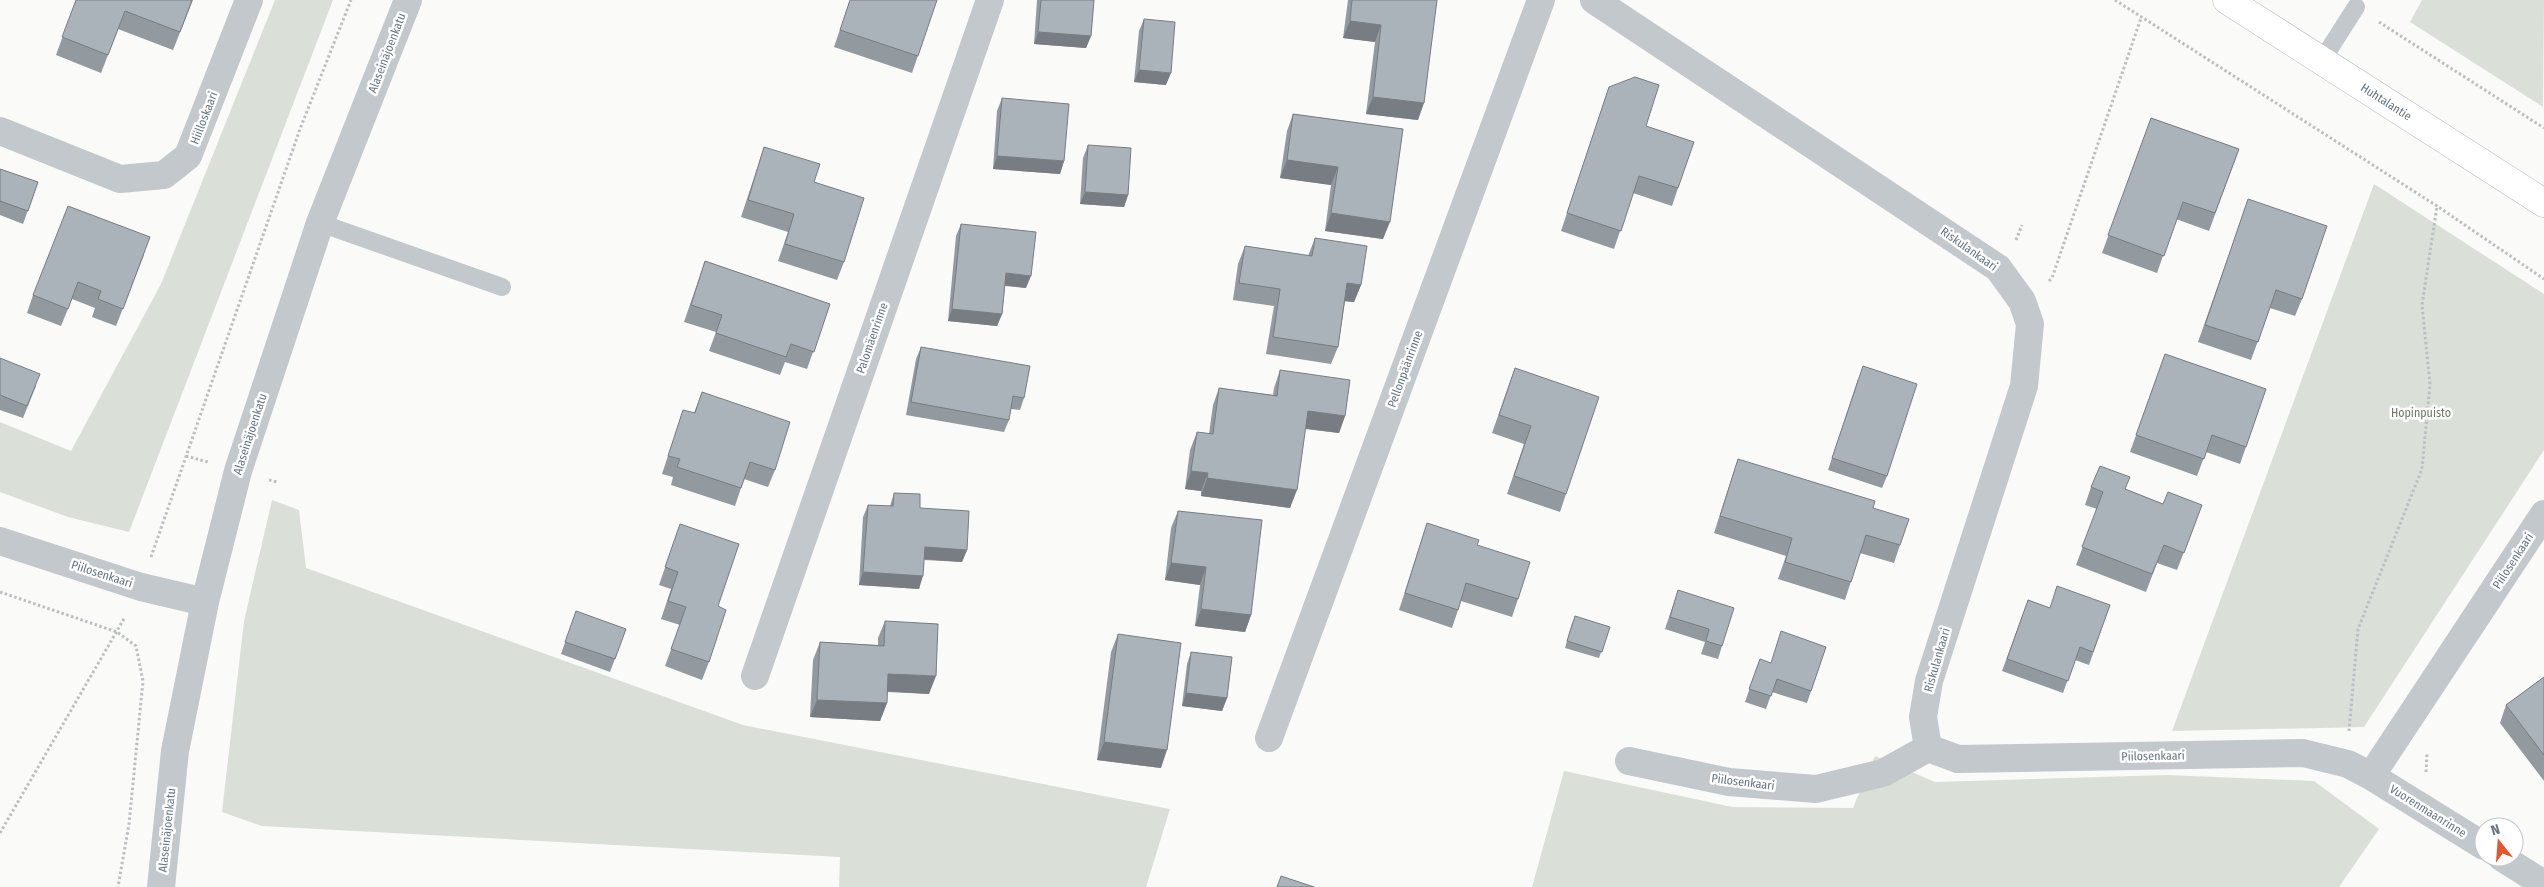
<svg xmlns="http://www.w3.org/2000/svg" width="2544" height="887" font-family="'Fira Sans Condensed',sans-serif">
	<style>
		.green { fill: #dadfd7 }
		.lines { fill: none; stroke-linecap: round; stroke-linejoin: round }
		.secondary-casing { stroke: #b3babf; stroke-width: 29 }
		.path { stroke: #bbbfc2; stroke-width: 3; stroke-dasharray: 2.5 2.5; stroke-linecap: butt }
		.service { stroke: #c3c8cc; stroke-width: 18 }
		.minor { stroke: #c3c8cc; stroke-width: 28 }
		.tertiary { stroke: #c3c8cc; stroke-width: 28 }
		.secondary { stroke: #fff; stroke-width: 28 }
		.wall { fill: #929a9f }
		.shaded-wall { fill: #777d82 }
		.building { fill: #aab3b9; stroke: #777d82 }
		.labels { text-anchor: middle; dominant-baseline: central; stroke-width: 5; stroke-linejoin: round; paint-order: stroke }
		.street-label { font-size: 12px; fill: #657683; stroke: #fff }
		.park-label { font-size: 12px; fill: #687a64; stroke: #fff }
	</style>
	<rect width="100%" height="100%" fill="#fafaf8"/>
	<path class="green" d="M275 0H333L129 532 68 517 0 492V422L71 451 161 284Z
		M2422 0H2544L2543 107 2410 22Z
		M2374 184 2544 294V450L2364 727 2172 731Z
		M272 500 299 510 306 568 743 725 1170 809 1146 887H839L840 857 262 826 222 812 244 621Z
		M1875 756 1935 782 2167 775 2314 781 2379 829 2339 887H1532L1564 771 1732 807 1853 808Z"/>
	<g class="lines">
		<defs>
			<g id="secondary">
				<path id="s1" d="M2227 0 2544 203"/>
			</g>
		</defs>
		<use href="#secondary" class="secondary-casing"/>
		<path class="path" d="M2115 0 2437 206 2544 279
			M2379 22 2544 128
			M2016 240 2022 225
			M2049 281 2052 278 2141 18
			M186 456 208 462
			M269 480 277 482
			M151 557 300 129 351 0
			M0 592 117 632 136 646 143 681 129 824 118 887
			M2349 731 2358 629 2422 469 2430 384 2422 305 2437 206
			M2426 772 2427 753
			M0 833 125 617"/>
		<path class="service" d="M2321 62 2356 7
			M320 223 502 287"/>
		<path class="minor" d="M1594 0 1998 268 2022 301 2030 324 2024 386 1929 681 1923 717 1928 748
			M0 131 120 179 164 175 188 156 249 0
			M755 676 990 0
			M1269 738 1541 0
			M1629 761 1729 782 1816 789 1883 773 1928 748 1958 759 2303 753 2348 764 2371 776 2544 514
			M2371 776 2484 846
			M2501 857 2544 884"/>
		<path class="tertiary" d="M0 541 141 587 205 602
			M161 887 175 751 205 602 238 471 320 223 408 0"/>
		<use href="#secondary" class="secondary"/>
	</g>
	<path class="wall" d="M76 0H193L173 50 118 29 101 73 56 55Z
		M850 0H937L912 73 834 47Z
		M1037 0H1094L1091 36 1086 48 1034 44Z
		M1348 0H1437L1418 120 1366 114 1375 42 1343 38Z
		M1144 19 1166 85 1134 82 1139 31Z
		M1609 87 1646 126 1678 188 1672 206 1633 193 1614 249 1561 231Z
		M1002 98 1064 161 1060 174 993 169 997 111Z
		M1293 114 1403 129 1383 239 1325 231 1331 185 1280 178 1287 131Z
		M2151 118 2239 149 2209 231 2176 219 2157 273 2102 253Z
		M1088 145 1128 195 1124 207 1080 204 1083 158Z
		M764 147 814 182 844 262 837 280 778 261 788 232 741 217Z
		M0 169 38 182 23 224 0 215Z
		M2242 217 2302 299 2295 316 2270 308 2251 360 2198 342Z
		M961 224 1026 288 1005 286 1002 314 997 326 948 321 956 236Z
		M1315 238 1361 285 1354 302 1345 301 1338 347 1331 364 1266 354 1274 306 1233 300 1238 264 1245 246 1308 256Z
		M144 255 116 326 92 317 95 308 72 299 61 326 27 313 33 295Z
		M705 261 830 304 807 369 785 362 780 375 709 351 716 332 684 322Z
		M921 347 1024 398 1020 410 1011 409 1009 420 1004 432 906 415 916 359Z
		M2165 354 2266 389 2240 464 2206 452 2197 476 2130 452Z
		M0 358 36 386 23 418 0 410Z
		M1515 368 1566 494 1560 512 1507 494 1524 444 1492 433Z
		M1280 370 1345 416 1339 433 1305 429 1290 508 1201 496V491L1185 489 1190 450 1197 432 1209 434 1213 405 1219 388 1273 395 1274 388Z
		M1858 379 1887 476 1882 488 1828 470Z
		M702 392 775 470 768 487 744 479 735 506 671 485 673 477 662 474 683 410 694 413Z
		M1738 459 1873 508 1900 545 1894 563 1860 553 1845 600 1778 579 1786 556 1714 533 1732 477Z
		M2091 487 2125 489 2163 504 2202 505 2177 570 2157 563 2146 592 2076 565 2097 509 2085 505Z
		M894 493 920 508 967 550 962 562 924 560 919 589 859 585 863 517 868 505 890 506Z
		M1178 511 1251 615 1245 632 1195 626 1200 585 1165 580 1171 528Z
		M1427 523 1478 545 1518 599 1512 617 1461 601 1452 628 1399 610Z
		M680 524 718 606 709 662 702 680 665 666 680 625 661 619 671 589 659 585Z
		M1678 590 1722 646 1718 659 1701 654 1705 642 1665 629Z
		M2028 600 2049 608 2110 605 2089 665 2075 660 2063 693 2002 671Z
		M576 611 626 629 610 672 561 654Z
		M885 621 929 694 887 692V703L880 721 810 717 813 660 820 642 878 645V638Z
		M1572 623 1610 627 1599 658 1565 648Z
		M1118 634 1161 768 1097 760 1111 652Z
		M1826 647 1807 703 1772 692 1766 709 1745 702 1760 659 1770 663Z
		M1191 652 1227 698 1222 711 1182 706 1187 664Z
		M2544 677V781L2500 723 2506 705Z"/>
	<path class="shaded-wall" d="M1350 21 1381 25 1375 42 1343 38Z
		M1038 32 1091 36 1086 48 1034 44Z
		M1139 70 1171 73 1166 85 1134 82Z
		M1373 97 1424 103 1418 120 1366 114Z
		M997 156 1064 161 1060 174 993 169Z
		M1287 160 1338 167 1331 185 1280 178Z
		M1085 192 1128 195 1124 207 1080 204Z
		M1331 213 1390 222 1383 239 1325 231Z
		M1006 273 1031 276 1026 288 1002 285Z
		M1347 283 1361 285 1354 302 1341 301Z
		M952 309 1002 314 997 326 948 321Z
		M1308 411 1345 416 1339 433 1301 428Z
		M1191 471 1208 473 1201 491 1185 489Z
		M1207 478 1297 490 1290 508 1201 496Z
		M925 547 967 550 962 562 921 559Z
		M1171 563 1206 567 1200 585 1165 580Z
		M863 572 923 576 919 589 859 585Z
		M1201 609 1251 615 1245 632 1195 626Z
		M888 674 936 676 929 694 882 691Z
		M1186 693 1227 698 1222 711 1182 706Z
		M817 700 887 703 880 721 810 717Z
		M1104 742 1167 750 1161 768 1097 760Z"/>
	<path class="building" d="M76 0H192L180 32 125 11 108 55 62 37Z
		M850 0H937L918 56 840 30Z
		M1041 0H1094L1091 36 1038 32Z
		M1352 0H1437L1424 103 1373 97 1381 25 1350 21Z
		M1144 19 1175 22 1171 73 1139 70Z
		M1635 77 1659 85 1646 126 1694 142 1678 188 1639 176 1621 231 1567 213 1609 87Z
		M1002 98 1069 104 1064 161 997 156Z
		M1293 114 1403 129 1390 222 1331 213 1338 167 1287 160Z
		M2151 118 2239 149 2215 213 2183 202 2164 256 2108 235Z
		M1088 145 1131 148 1128 195 1085 192Z
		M764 147 820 164 814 182 864 198 844 262 785 244 794 214 748 200Z
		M0 169 38 182 28 211 0 201Z
		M2248 199 2327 226 2302 299 2276 290 2258 342 2205 325Z
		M68 206 150 237 123 309 98 299 101 291 78 282 68 309 33 295Z
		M961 224 1036 232 1031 276 1006 273 1002 314 952 309Z
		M1315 238 1367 246 1361 285 1347 283 1338 347 1273 337 1280 289 1239 283 1245 246 1312 256Z
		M705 261 830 304 814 352 791 344 786 357 716 333 722 315 691 305Z
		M921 347 1030 366 1024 398 1013 396 1009 420 911 402Z
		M2165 354 2266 389 2246 447 2212 435 2204 459 2136 435Z
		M0 358 40 374 27 406 0 395Z
		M1863 366 1917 384 1887 476 1832 458Z
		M1515 368 1599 397 1566 494 1514 476 1531 426 1499 415Z
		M1280 370 1350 380 1345 416 1308 411 1297 490 1207 478 1208 473 1191 471 1197 432 1213 434 1219 388 1277 396Z
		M702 392 790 422 775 470 750 462 741 488 677 467 680 459 668 456 683 410 695 413Z
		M1738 459 1875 501 1873 508 1909 519 1900 545 1866 535 1851 582 1785 562 1792 538 1720 516Z
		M2100 466 2130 477 2125 489 2163 504 2168 492 2202 505 2184 553 2164 545 2152 574 2082 547 2103 492 2091 487Z
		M894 493 920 494V508L969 511 967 550 925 547 923 576 863 572 868 505 893 506Z
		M1178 511 1262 520 1251 615 1201 609 1206 567 1171 563Z
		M1427 523 1479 540 1477 545 1530 562 1518 599 1466 583 1458 610 1405 593Z
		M680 524 739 544 718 606 726 610 709 662 671 649 686 607 668 601 678 572 665 567Z
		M2057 586 2110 605 2093 652 2080 647 2068 681 2007 659 2028 600 2050 608Z
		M1678 590 1734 608 1722 646 1706 641 1709 629 1670 617Z
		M576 611 626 629 615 659 565 642Z
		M1575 616 1610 627 1602 652 1567 641Z
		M885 621 938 624 936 676 888 674 887 703 817 700 820 642 884 646Z
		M1781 631 1826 647 1811 691 1777 679 1771 696 1749 689 1760 659 1771 663Z
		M1118 634 1181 643 1167 750 1104 742Z
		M1191 652 1232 657 1227 698 1186 693Z
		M2544 677V755L2506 705Z
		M1281 876 1314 887H1277Z"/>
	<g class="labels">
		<g class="street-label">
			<text transform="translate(387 53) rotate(-69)">Alaseinäjoenkatu</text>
			<text stroke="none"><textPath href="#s1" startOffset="189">Huhtalantie</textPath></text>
			<text transform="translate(204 118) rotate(-69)">Hiilloskaari</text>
			<text transform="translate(1969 249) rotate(35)">Riskulankaari</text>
			<text transform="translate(872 338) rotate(-71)">Palomäenrinne</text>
			<text transform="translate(1405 369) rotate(-70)">Pellonpäänrinne</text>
			<text transform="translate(250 434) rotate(-72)">Alaseinäjoenkatu</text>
			<text transform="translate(2513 561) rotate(-57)">Piilosenkaari</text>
			<text transform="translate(102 574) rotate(18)">Piilosenkaari</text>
			<text transform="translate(1937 660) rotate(-74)">Riskulankaari</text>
			<text transform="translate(2153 756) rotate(-1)">Piilosenkaari</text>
			<text transform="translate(1743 782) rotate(7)">Piilosenkaari</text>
			<text transform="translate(2428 811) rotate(32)">Vuorenmaanrinne</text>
			<text transform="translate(167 830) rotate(-84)">Alaseinäjoenkatu</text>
		</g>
		<g class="park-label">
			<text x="2421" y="413">Hopinpuisto</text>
		</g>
	</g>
	<g transform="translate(2499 842) rotate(343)"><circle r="24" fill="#ffffff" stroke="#c1c8cd"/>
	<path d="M0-4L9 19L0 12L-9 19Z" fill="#e4572e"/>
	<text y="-8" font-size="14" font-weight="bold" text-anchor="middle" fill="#657683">N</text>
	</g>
</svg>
